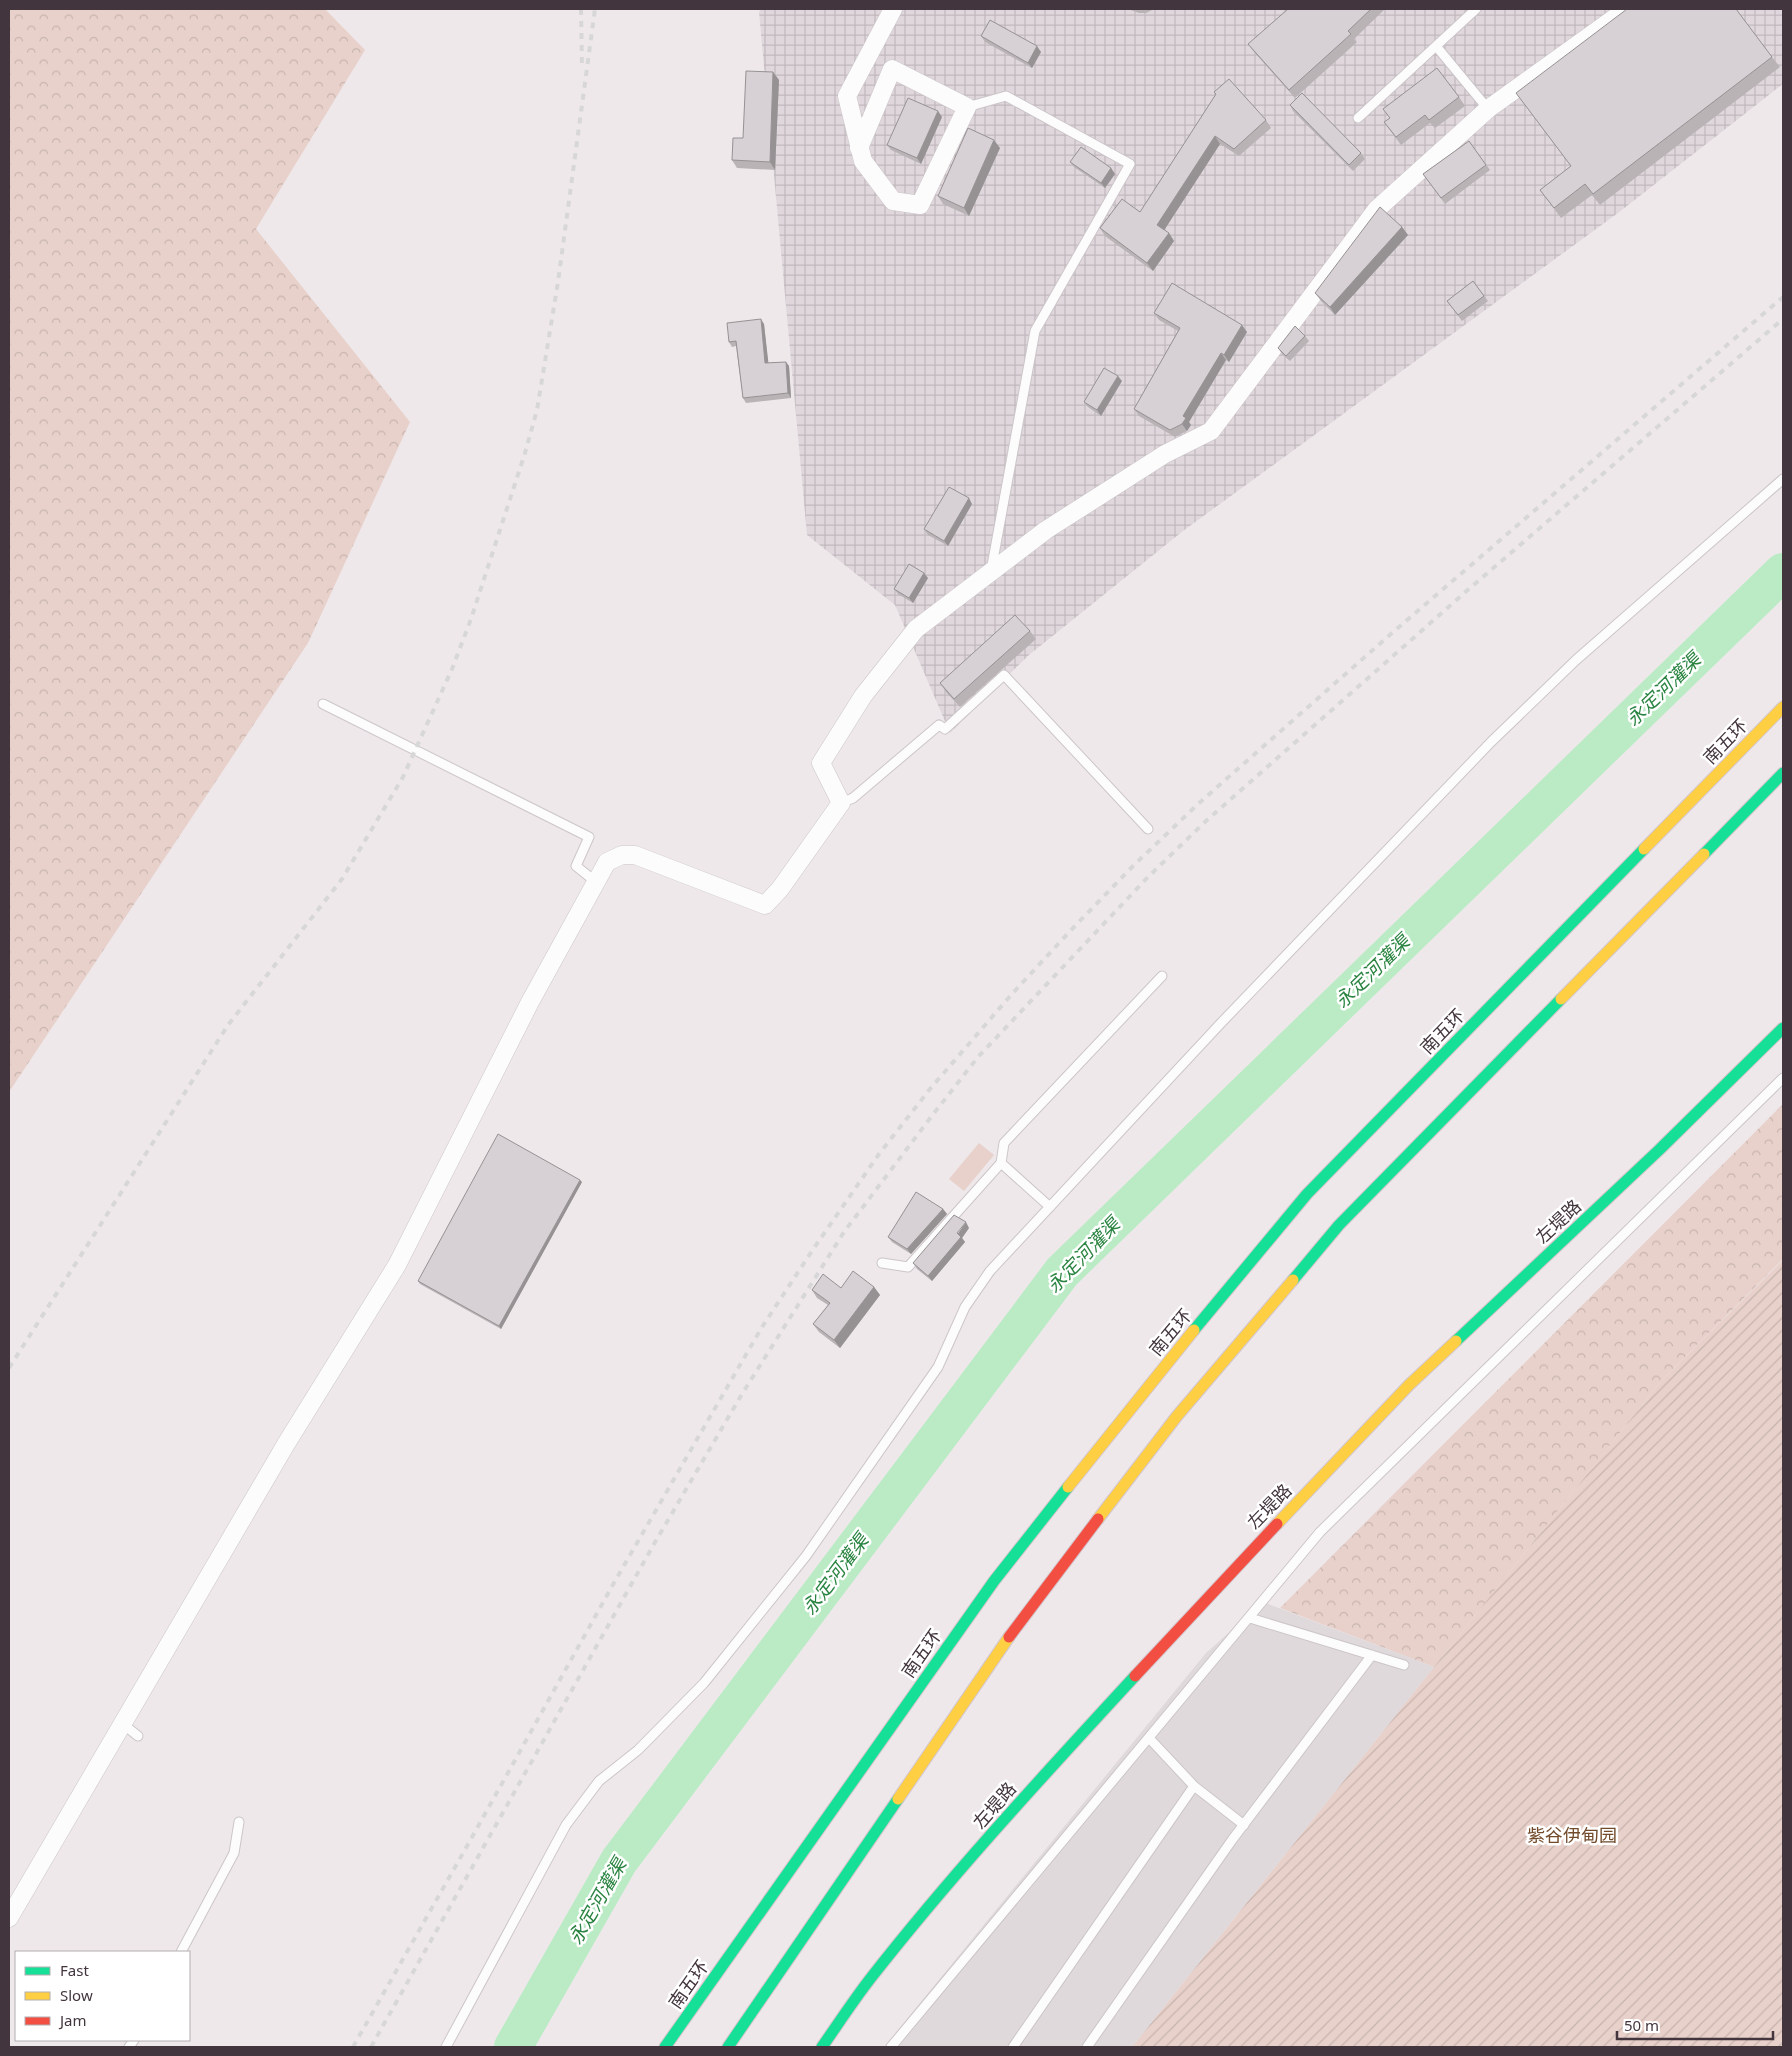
<svg xmlns="http://www.w3.org/2000/svg" width="1792" height="2056" font-family="'Noto Sans','Noto Sans SC',sans-serif">
	<style>
		.industrial { fill: url(#industrial-grid) }
		.forest { fill: url(#forest-crowns) }
		.garden { fill: url(#garden-furrows) }
		.pitch { fill: #e8d1ca }
		.parking { fill: #dfd9dc }
		.lines { fill: none; stroke-linecap: round; stroke-linejoin: round }
		.river { stroke: #baebc4; stroke-width: 38 }
		.lane-casing { stroke: #ccc5c9; stroke-width: 11 }
		.street-casing { stroke: #ccc5c9; stroke-width: 19 }
		.fast-casing { stroke: #d3c5cb; stroke-width: 13 }
		.slow-casing { stroke: #d3c5cb; stroke-width: 13 }
		.jam-casing { stroke: #d3c5cb; stroke-width: 13 }
		.lane { stroke: #fcfcfc; stroke-width: 9 }
		.street { stroke: #fcfcfc; stroke-width: 18 }
		.fast { stroke: #16e098; stroke-width: 11 }
		.slow { stroke: #ffcf43; stroke-width: 11 }
		.jam { stroke: #f24e42; stroke-width: 11 }
		.rail { stroke: #d8d7d7; stroke-width: 4; stroke-dasharray: 6 6; stroke-linecap: butt }
		.wall { fill: #b9b3b6 }
		.shaded-wall { fill: #969294 }
		.building { fill: #d7d0d4; stroke: #969294 }
		.labels { text-anchor: middle; dominant-baseline: central; stroke-width: 5; stroke-linejoin: round; paint-order: stroke }
		.street-label { font-size: 18px; fill: #43353d; stroke: #fff }
		.park-label { font-size: 18px; fill: #724b2b; stroke: #fff }
		.water-label { font-size: 19px; font-style: italic; fill: #2a8441; stroke: #fff }
	</style>
	<defs>
		<pattern id="industrial-grid" width="8" height="8" patternUnits="userSpaceOnUse" patternTransform="scale(1.25)"><rect width="8" height="8" fill="#dfd7dc"/><path d="M0 4h8M4 0v8" fill="none" stroke="#c1b9be"/></pattern>
		<pattern id="forest-crowns" width="20" height="18" patternUnits="userSpaceOnUse" patternTransform="scale(1.25)"><rect width="20" height="18" fill="#e8d1ca"/><path d="M2 6a3 3 0 1 1 6 0M12 15a3 3 0 1 1 6 0" fill="none" stroke="#c8b4ae"/></pattern>
		<pattern id="garden-furrows" width="10" height="10" patternUnits="userSpaceOnUse" patternTransform="scale(1.25)"><rect width="10" height="10" fill="#e8d1ca"/><path d="M-1 1l2-2M0 10L10 0M9 11l2-2" fill="none" stroke="#c8b4ae"/></pattern>
	</defs>
	<rect width="100%" height="100%" fill="#eee8eb"/>
	<path class="industrial" d="M761 9H1783V84L1618 213 1183 531 1029 655 950 733 895 605 807 535 759 12Z"/>
	<path class="forest" d="M9 9H325L365 50 256 229 410 422 308 643 9 1092Z
		M1783 1104V1259L1661 1381 1434 1667 1280 1608Z"/>
	<path class="garden" d="M1783 1260V2047H1132L1661 1381Z"/>
	<path class="pitch" d="M979 1143 994 1155 964 1191 949 1179Z"/>
	<path class="parking" d="M1263 1602 1434 1667 1132 2047H884L1206 1653Z"/>
	<g class="lines">
		<path class="river" d="M513 2047 619 1861 1062 1272 1783 572"/>
		<defs>
			<path id="lane" d="M1436 46 1488 109
				M967 107 1006 96 1130 164 1035 331 991 571
				M1358 118 1476 9
				M323 704 589 837 576 866 596 882
				M841 803 853 798 939 725 945 729 1004 675 1148 829
				M1001 1163 1050 1207
				M882 1263 908 1267 1001 1163 1004 1143 1162 976
				M1250 1618 1404 1665
				M123 1724 138 1736
				M1194 1786 1244 1825
				M181 1952 234 1853 239 1822
				M129 2047 134 2040
				M446 2047 566 1825 599 1781 638 1750 704 1683 806 1556 938 1367 965 1307 990 1271 1221 1023 1491 742 1576 660 1783 479
				M891 2047 1320 1532 1783 1078
				M1013 2047 1194 1786 1149 1738
				M1087 2047 1232 1840 1372 1655"/>
			<path id="street" d="M859 148 892 69 967 107 920 205 893 201 863 161 847 96 893 9
				M9 1918 286 1444 397 1265 530 1002 607 862 622 855H635L765 905 780 889 841 803 821 763 863 696 916 629 1046 530 1165 454 1211 431 1377 209 1488 109 1627 9"/>
			<path id="fast" d="M1704 854 1783 773
				M1293 1280 1339 1225 1561 999
				M1194 1330 1307 1194 1644 849
				M1456 1341 1659 1150 1783 1028
				M665 2047 994 1581 1068 1487
				M728 2047 898 1799
				M822 2047C838 2024 853 2001 870 1979 953 1873 1044 1775 1135 1676"/>
			<path id="slow" d="M1644 849 1783 707
				M1561 999 1704 854
				M1068 1487 1194 1330
				M1098 1519 1177 1416 1293 1280
				M1277 1524 1409 1385 1456 1341
				M898 1799 1009 1637"/>
			<path id="jam" d="M1009 1637 1098 1519
				M1135 1676 1277 1524"/>
		</defs>
		<use href="#lane" class="lane-casing"/>
		<use href="#street" class="street-casing"/>
		<use href="#fast" class="fast-casing"/>
		<use href="#slow" class="slow-casing"/>
		<use href="#jam" class="jam-casing"/>
		<use href="#lane" class="lane"/>
		<use href="#street" class="street"/>
		<use href="#fast" class="fast"/>
		<use href="#slow" class="slow"/>
		<use href="#jam" class="jam"/>
		<path class="rail" d="M581 9 582 67
			M9 1368 228 1025 342 879 403 777 452 669 471 619 525 453 537 410 558 282 595 9
			M353 2047 471 1839 615 1581 762 1327 814 1248 879 1154 930 1089 1011 995 1073 928 1133 866 1198 804 1392 633 1783 297
			M371 2047 654 1544 742 1394 844 1232 931 1117 978 1057 1147 878 1206 821 1470 588 1783 319"/>
	</g>
	<path class="wall" d="M1128 9H1154L1146 13H1139Z
		M1288 9H1385L1354 39 1357 42 1295 98 1254 52 1248 44Z
		M981 36 1041 52 1032 68 985 42Z
		M1772 57 1780 67 1600 205 1592 195 1561 218 1540 190 1571 166 1516 93Z
		M773 72 779 80 775 170 737 168 732 160 743 138Z
		M1216 95 1266 120 1271 128 1239 156 1220 144 1164 230 1169 233 1174 241 1153 271 1105 236 1100 228 1140 212Z
		M1459 97 1465 106 1435 128 1430 123 1401 145 1384 122Z
		M1290 105 1361 153 1365 159 1353 171 1293 111Z
		M942 117 921 164 891 150 887 145Z
		M1469 141 1490 170 1445 204 1423 174Z
		M1000 148 969 216 943 204 938 196Z
		M1070 162 1111 168 1115 174 1105 188 1074 167Z
		M1402 227 1408 235 1335 315 1321 301 1315 293Z
		M1473 281 1488 301 1462 321 1447 301Z
		M1154 313 1247 332 1229 362 1226 360 1189 422 1191 425 1187 431 1175 437 1139 416 1134 409 1178 331 1159 320Z
		M764 324 768 363 786 362 789 366 791 398 746 403 743 398 736 346 732 347 729 342Z
		M1305 336 1309 341 1290 361 1282 354 1278 348Z
		M1122 381 1101 416 1088 407 1084 402Z
		M972 504 948 546 928 535 924 529Z
		M928 578 913 603 898 594 894 589Z
		M1030 631 1036 639 960 707 946 692 940 683Z
		M582 1182 501 1329 420 1284 418 1281Z
		M943 1209 947 1214 911 1254 892 1242 888 1237Z
		M969 1228 962 1238 965 1242 932 1281 917 1269 913 1263Z
		M874 1287 880 1295 840 1348 819 1332 813 1324 828 1305 817 1298 812 1290Z"/>
	<path class="shaded-wall" d="M1037 46 1041 52 1032 68 1028 63Z
		M773 72 779 80 775 170 770 162Z
		M938 111 942 117 921 164 917 158Z
		M1215 136 1220 144 1163 232 1157 225Z
		M994 140 1000 148 969 216 964 208Z
		M1111 168 1115 174 1105 188 1101 183Z
		M1402 227 1408 235 1335 315 1330 307Z
		M1169 233 1174 241 1153 271 1147 263Z
		M761 319 764 324 769 368 765 363Z
		M1242 325 1247 332 1229 362 1224 355Z
		M1221 353 1226 360 1189 422 1191 425 1187 431 1182 424 1183 416Z
		M786 362 789 366 791 398 788 393Z
		M1118 376 1122 381 1101 416 1097 410Z
		M969 498 972 504 948 546 944 541Z
		M924 573 928 578 913 603 909 598Z
		M580 1180 582 1182 501 1329 499 1326Z
		M943 1209 947 1214 911 1254 907 1249Z
		M966 1222 969 1228 962 1238 965 1242 932 1281 928 1276Z
		M874 1287 880 1295 840 1348 834 1340Z"/>
	<path class="building" d="M1288 9H1371L1348 31 1351 34 1289 90 1248 44Z
		M1627 9H1736L1772 57 1593 194 1585 184 1554 208 1540 190 1571 166 1516 93Z
		M990 20 1037 46 1028 63 981 36Z
		M1437 68 1459 97 1429 120 1425 115 1396 137 1384 122 1390 118 1383 109Z
		M746 71 773 72 770 162 732 160 733 138H743Z
		M1229 79 1266 120 1234 149 1215 136 1157 225 1169 233 1147 263 1100 228 1122 199 1140 212 1216 94 1214 92Z
		M1302 93 1361 153 1349 165 1290 105Z
		M908 98 938 111 917 158 887 145Z
		M968 128 994 140 964 208 938 196Z
		M1469 141 1486 165 1441 198 1423 174Z
		M1081 147 1111 168 1101 183 1070 162Z
		M1380 207 1402 227 1330 307 1315 293Z
		M1473 281 1484 296 1458 315 1447 301Z
		M1172 283 1242 325 1224 355 1221 353 1183 416 1186 418 1182 424 1170 430 1134 409 1180 328 1154 313Z
		M761 319 765 363 786 362 788 393 743 398 736 341 729 342 727 323Z
		M1295 326 1305 336 1286 356 1278 348Z
		M1104 368 1118 376 1097 410 1084 402Z
		M949 487 969 498 944 541 924 529Z
		M909 564 924 573 909 598 894 589Z
		M1015 615 1030 631 954 699 940 683Z
		M498 1134 580 1180 499 1326 418 1281Z
		M916 1192 943 1209 907 1249 888 1237Z
		M954 1215 966 1222 957 1233 961 1237 928 1276 913 1263Z
		M853 1271 874 1287 834 1340 813 1324 830 1303 812 1290 823 1274 841 1288Z"/>
	<g class="labels">
		<g class="street-label">
			<text transform="translate(1725 741) rotate(-46)">南五环</text>
			<text transform="translate(1442 1031) rotate(-46)">南五环</text>
			<text transform="translate(1558 1221) rotate(-43)">左堤路</text>
			<text transform="translate(1170 1332) rotate(-50)">南五环</text>
			<text transform="translate(1269 1506) rotate(-46)">左堤路</text>
			<text transform="translate(921 1653) rotate(-55)">南五环</text>
			<text transform="translate(994 1805) rotate(-49)">左堤路</text>
			<text transform="translate(688 1984) rotate(-55)">南五环</text>
		</g>
		<g class="park-label">
			<text x="1572" y="1835">紫谷伊甸园</text>
		</g>
		<g class="water-label">
			<text transform="translate(1663 689) rotate(-44)">永定河灌渠</text>
			<text transform="translate(1372 971) rotate(-44)">永定河灌渠</text>
			<text transform="translate(1083 1255) rotate(-46)">永定河灌渠</text>
			<text transform="translate(835 1574) rotate(-53)">永定河灌渠</text>
			<text transform="translate(597 1901) rotate(-60)">永定河灌渠</text>
		</g>
	</g>
	<rect width="1792" height="2056" fill="none" stroke="#43353d" stroke-width="20"/>
	<rect x="15" y="1951" width="175" height="90" fill="#ffffff" stroke="#b4aeb1"/>
	<rect x="25" y="1967" width="25" height="8" fill="#16e098" stroke="#b4aeb1"/>
	<text x="60" y="1976" font-size="15" fill="#43353d">Fast</text>
	<rect x="25" y="1992" width="25" height="8" fill="#ffcf43" stroke="#b4aeb1"/>
	<text x="60" y="2001" font-size="15" fill="#43353d">Slow</text>
	<rect x="25" y="2017" width="25" height="8" fill="#f24e42" stroke="#b4aeb1"/>
	<text x="60" y="2026" font-size="15" fill="#43353d">Jam</text>
	<path d="M1617 2031v8h156v-8" fill="none" stroke="#43353d" stroke-width="2.5"/>
	<text x="1624" y="2031" font-size="15" fill="#43353d" stroke="#ffffff" stroke-width="4" paint-order="stroke">50 m</text>
</svg>
